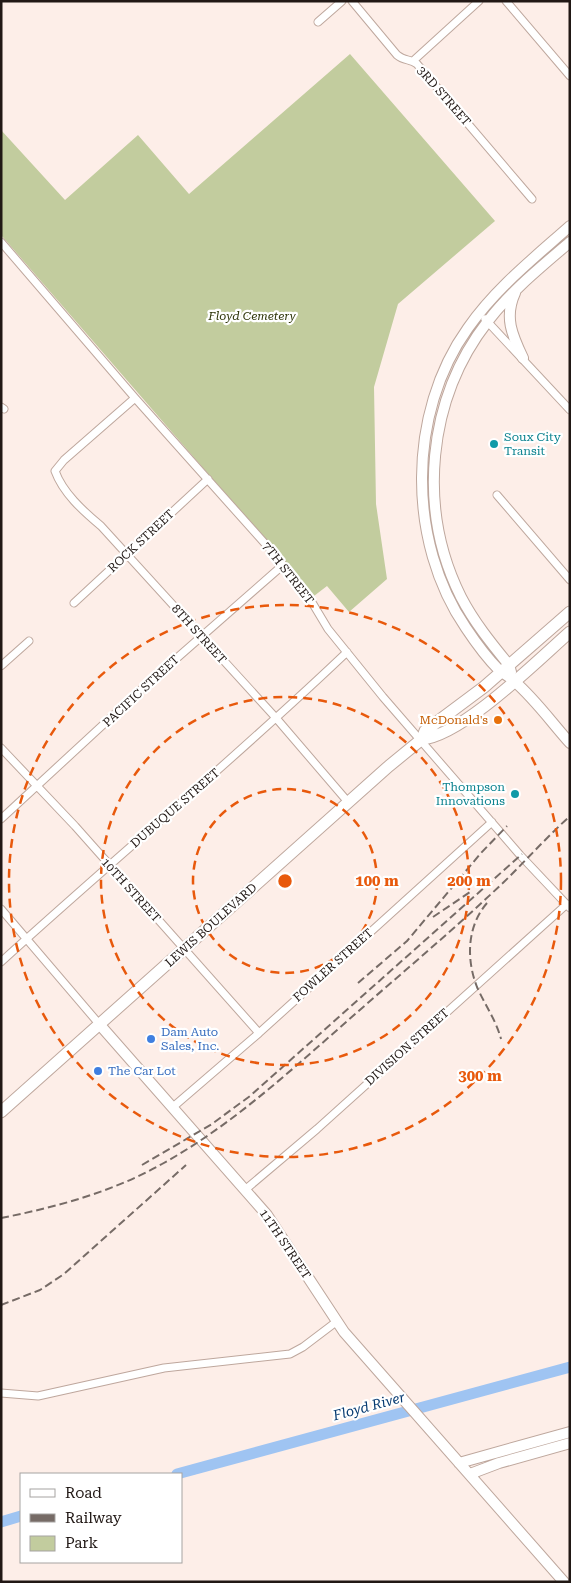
<svg xmlns="http://www.w3.org/2000/svg" width="571" height="1583" font-family="'Roboto Serif',serif">
	<style>
		.green { fill: #c2cc9e }
		.lines { fill: none; stroke-linecap: round; stroke-linejoin: round }
		.river { stroke: #9fc4f2; stroke-width: 11 }
		.street-casing { stroke: #bea79d; stroke-width: 9 }
		.secondary-casing { stroke: #bea79d; stroke-width: 12 }
		.primary-casing { stroke: #bea79d; stroke-width: 13 }
		.street { stroke: #fff; stroke-width: 7 }
		.secondary { stroke: #fff; stroke-width: 10 }
		.primary { stroke: #fff; stroke-width: 11 }
		.rail { stroke: #766b66; stroke-width: 2; stroke-dasharray: 8 4; stroke-linecap: butt }
		.ring { fill: none; stroke: #e8590c; stroke-width: 2.5; stroke-dasharray: 9 6 }
		.culture-dot { fill: #0f9aa8; stroke: #fff; stroke-width: 2 }
		.food-dot { fill: #e8710a; stroke: #fff; stroke-width: 2 }
		.shop-dot { fill: #3f7fe0; stroke: #fff; stroke-width: 2 }
		.labels { text-anchor: middle; dominant-baseline: central; stroke-width: 4.5; stroke-linejoin: round; paint-order: stroke }
		.street-label { font-size: 12px; fill: #211815; stroke: #fff }
		.park-label { font-size: 12px; font-style: italic; fill: #2e3509; stroke: #fff }
		.culture-label { font-size: 12px; fill: #0d838f; stroke: #fff; text-anchor: start }
		.food-label { font-size: 12px; fill: #c56008; stroke: #fff; text-anchor: end }
		.shop-label { font-size: 12px; fill: #366cbe; stroke: #fff; text-anchor: start }
		.water-label { font-size: 14px; font-style: italic; fill: #063a71; stroke: #fff }
		.centre { fill: #e8590c; stroke: #fff; stroke-width: 2.5 }
		.ring-label { font-size: 15px; text-anchor: middle; font-weight: bold; fill: #e8590c; stroke: #fff; stroke-width: 4.5; stroke-linejoin: round; paint-order: stroke }
	</style>
	<rect width="100%" height="100%" fill="#fdeee8"/>
	<path class="green" d="M350 54 495 221 398 304 374 387 376 504 387 579 349 612 327 586 314 596 1 235V130L65 200 138 135 189 194Z"/>
	<g class="lines">
		<path class="river" d="M177 1474 570 1367
			M1 1522 21 1516"/>
		<defs>
			<path id="street" d="M352 1 397 55C404 61 411 59 417 64L532 199
				M506 1 570 76
				M318 22 342 1
				M413 61 479 1
				M1 242 135 398 268 547 307 594 328 629 383 697 520 855 570 908
				M485 319 570 410
				M135 398 64 460 55 471C63 493 83 511 101 526L276 718 348 802
				M1 407 4 409
				M497 495 570 580
				M74 603 208 479
				M1 666 29 641
				M1 748 75 826 259 1033
				M1 819 145 686 283 565
				M1 909 100 1025
				M1 962C115 858 235 759 347 652
				M173 1107 259 1033 492 822
				M246 1189 317 1129 567 904
				M1 1393 38 1396 164 1368 290 1354 303 1347 336 1322"/>
			<path id="secondary" d="M570 226C534 258 496 288 468 328 407 413 407 542 466 628 476 643 487 658 499 670 504 674 510 677 514 681 535 699 552 723 570 743
				M515 293C504 317 512 335 523 358
				M511 672 509 665C491 643 474 622 461 597 417 509 427 399 488 321 511 291 541 267 570 242
				M100 1025 267 1215 344 1332 564 1582
				M459 1463 570 1432
				M470 1474 499 1463 570 1443"/>
			<path id="primary" d="M422 739C462 736 538 660 570 632
				M1 1112 389 766 422 739 425 731 484 687 570 612"/>
		</defs>
		<use href="#street" class="street-casing"/>
		<use href="#secondary" class="secondary-casing"/>
		<use href="#primary" class="primary-casing"/>
		<use href="#street" class="street"/>
		<use href="#secondary" class="secondary"/>
		<use href="#primary" class="primary"/>
		<path class="rail" d="M487 903C467 926 466 959 477 987 485 1005 496 1020 501 1039
			M433 917 470 892
			M358 983 407 941 481 853 507 826
			M142 1165 212 1124 250 1096 522 854
			M1 1218C57 1207 112 1192 162 1164 227 1128 280 1080 336 1031 393 980 453 931 508 878 529 857 548 836 570 816
			M1 1305 40 1290 64 1274 186 1165"/>
	</g>
	<g class="ring">
		<circle cx="285" cy="881" r="92"/>
		<circle cx="285" cy="881" r="184"/>
		<circle cx="285" cy="881" r="276"/>
	</g>
	<g class="culture-dot">
		<circle cx="494" cy="444" r="5"/>
		<circle cx="515" cy="794" r="5"/>
	</g>
	<circle class="food-dot" cx="498" cy="720" r="5"/>
	<g class="shop-dot">
		<circle cx="151" cy="1039" r="5"/>
		<circle cx="98" cy="1071" r="5"/>
	</g>
	<g class="labels">
		<g class="street-label">
			<text transform="translate(444 96) rotate(49)">3RD STREET</text>
			<text transform="translate(141 541) rotate(-43)">ROCK STREET</text>
			<text transform="translate(288 573) rotate(52)">7TH STREET</text>
			<text transform="translate(199 634) rotate(48)">8TH STREET</text>
			<text transform="translate(141 691) rotate(-43)">PACIFIC STREET</text>
			<text transform="translate(175 808) rotate(-41)">DUBUQUE STREET</text>
			<text transform="translate(131 890) rotate(48)">10TH STREET</text>
			<text transform="translate(211 925) rotate(-42)">LEWIS BOULEVARD</text>
			<text transform="translate(333 965) rotate(-42)">FOWLER STREET</text>
			<text transform="translate(407 1047) rotate(-42)">DIVISION STREET</text>
			<text transform="translate(285 1244) rotate(56)">11TH STREET</text>
		</g>
		<g class="park-label">
			<text x="252" y="316">Floyd Cemetery</text>
		</g>
		<g class="culture-label">
			<text x="504" y="437">Soux City<tspan x="504" dy="14">Transit</tspan></text>
			<text x="505" y="787" text-anchor="end">Thompson<tspan x="505" dy="14">Innovations</tspan></text>
		</g>
		<g class="food-label">
			<text x="488" y="720">McDonald's</text>
		</g>
		<g class="shop-label">
			<text x="161" y="1032">Dam Auto<tspan x="161" dy="14">Sales, Inc.</tspan></text>
			<text x="108" y="1071">The Car Lot</text>
		</g>
		<g class="water-label">
			<text transform="translate(369 1406) rotate(-15)">Floyd River</text>
		</g>
	</g>
	<circle cx="285" cy="881" r="8" class="centre"/>
	<g class="ring-label">
		<text x="377" y="886">100 m</text>
		<text x="469" y="886">200 m</text>
		<text x="480" y="1081">300 m</text>
	</g>
	<rect width="571" height="1583" fill="none" stroke="#211815" stroke-width="5"/>
	<rect x="20" y="1473" width="162" height="90" fill="#ffffff" stroke="#a6a3a1"/>
	<rect x="30" y="1489" width="25" height="8" fill="#ffffff" stroke="#a6a3a1"/>
	<text x="65" y="1498" font-size="15" fill="#211815">Road</text>
	<rect x="30" y="1514" width="25" height="8" fill="#766b66" stroke="#a6a3a1"/>
	<text x="65" y="1523" font-size="15" fill="#211815">Railway</text>
	<rect x="30" y="1536" width="25" height="15" fill="#c2cc9e" stroke="#a6a3a1"/>
	<text x="65" y="1548" font-size="15" fill="#211815">Park</text>
</svg>
